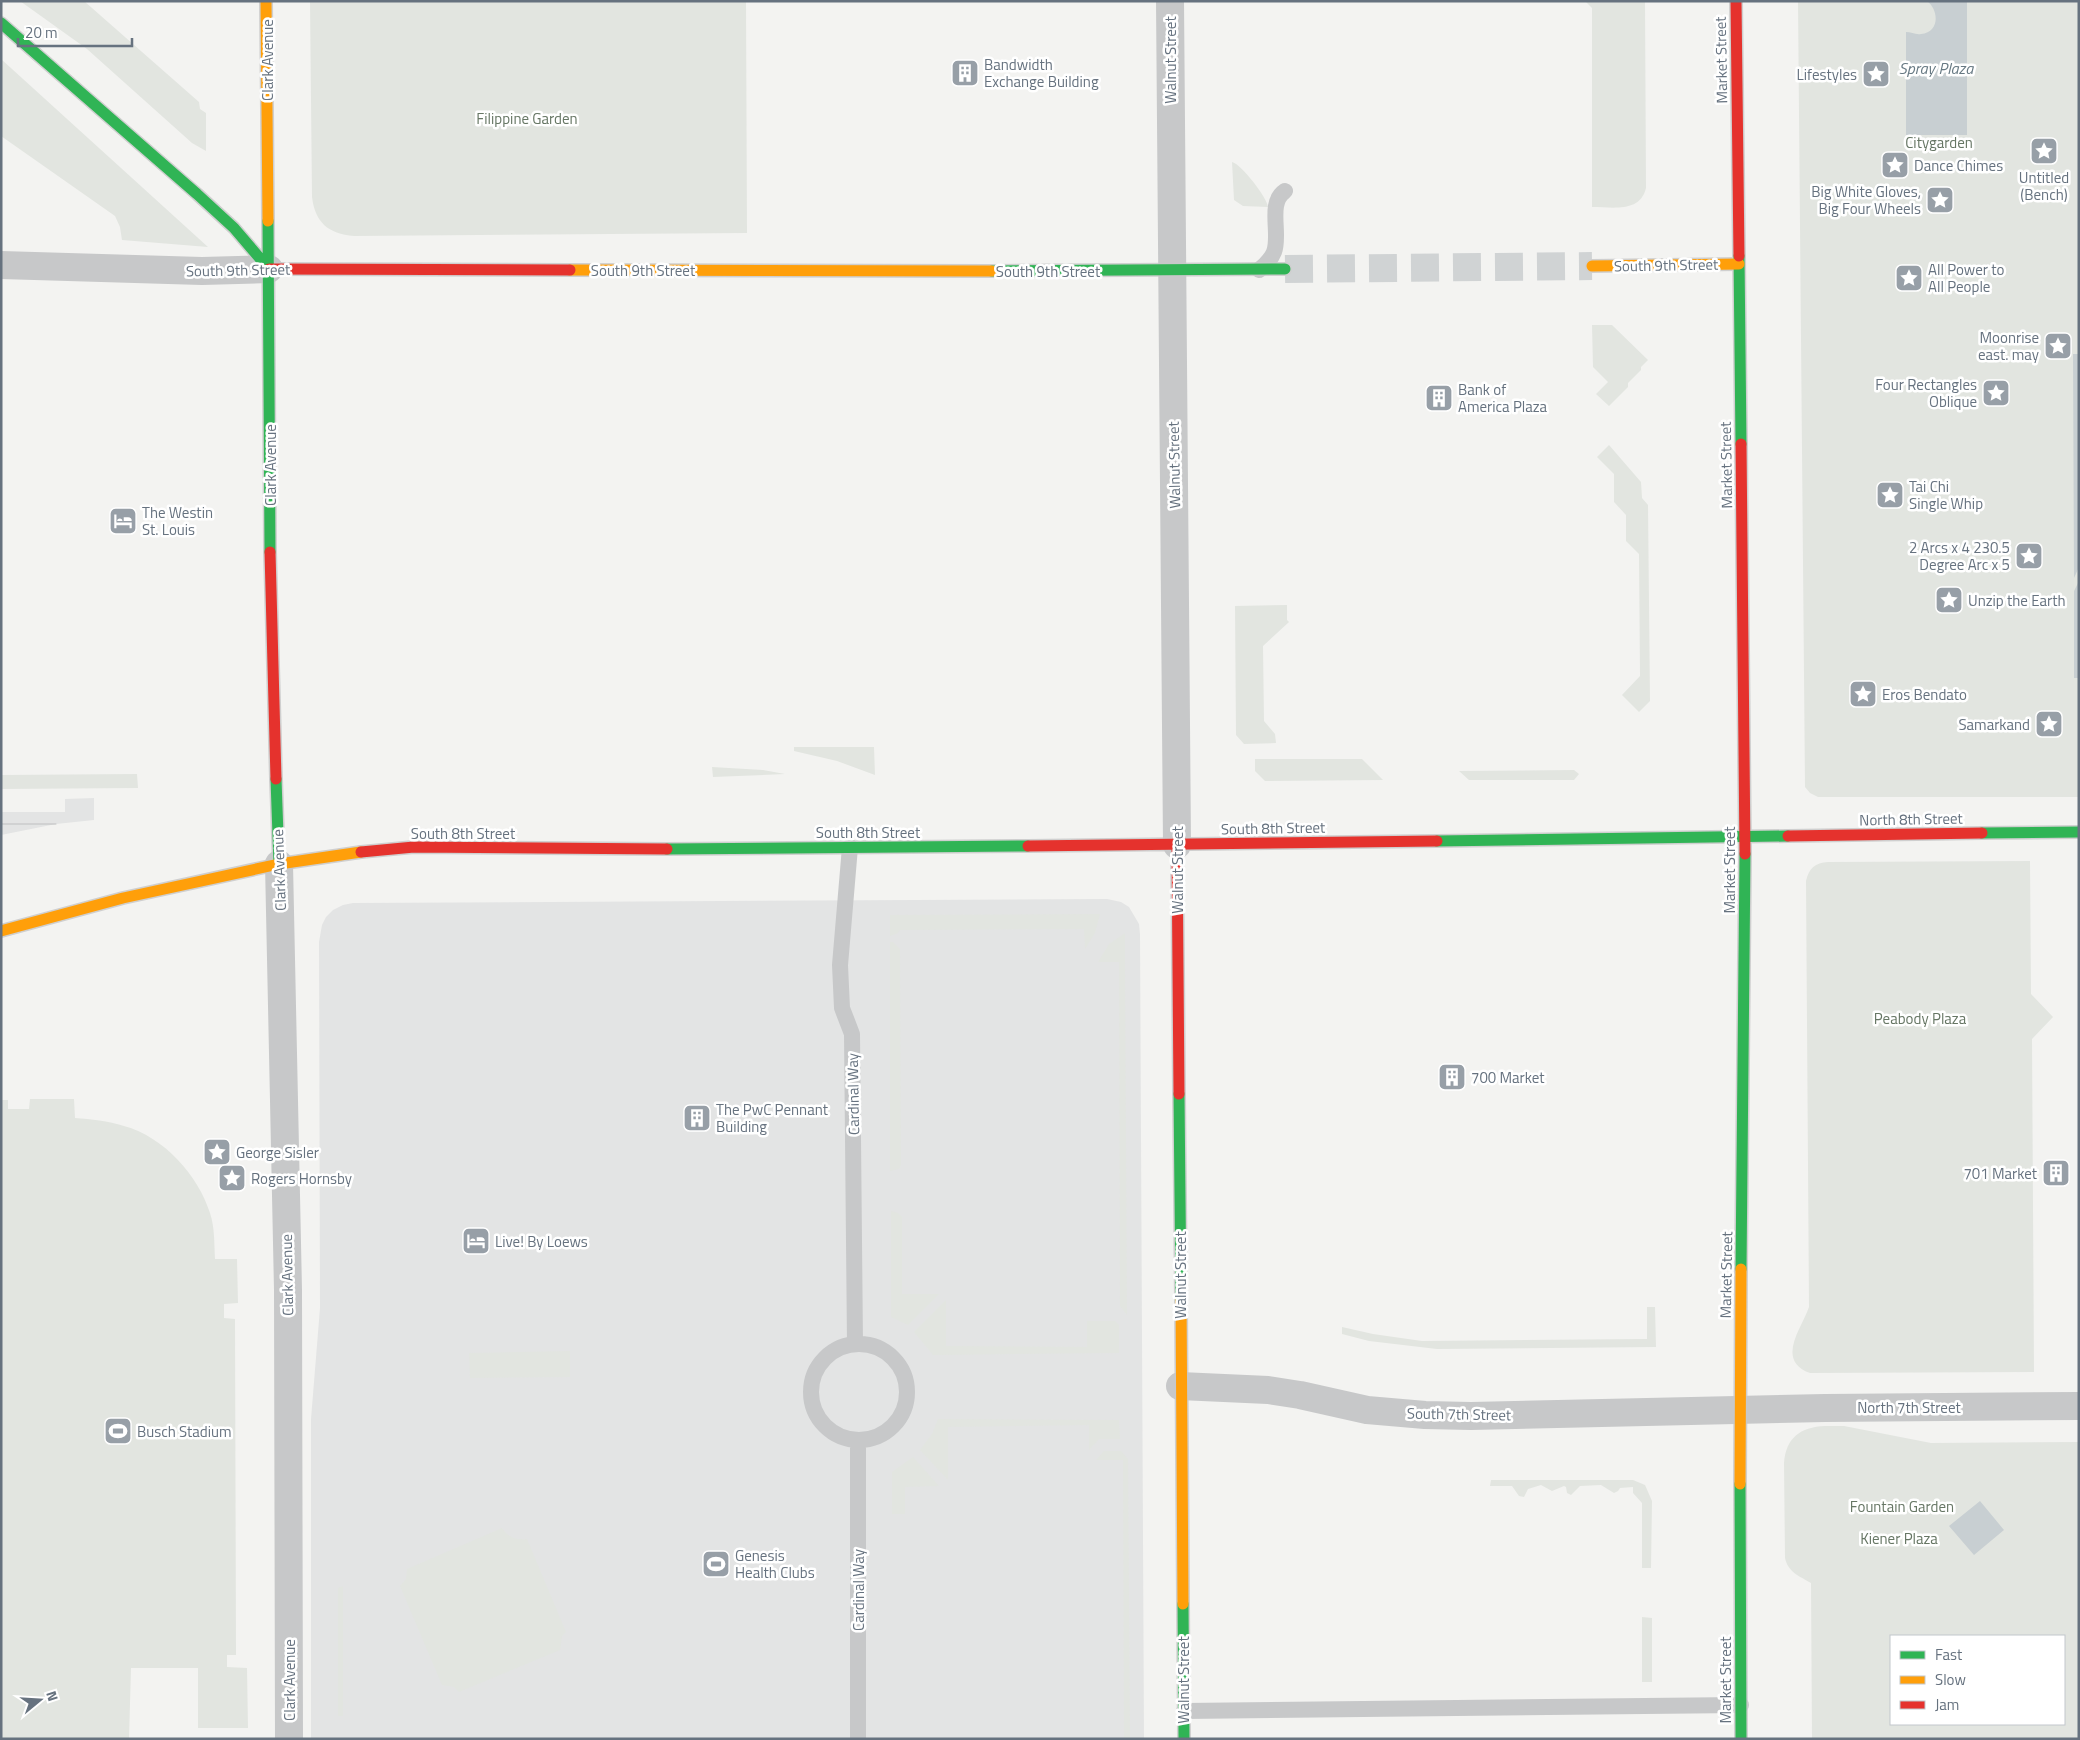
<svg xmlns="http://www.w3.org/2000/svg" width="2080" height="1740" font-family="'Titillium Web',sans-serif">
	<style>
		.built { fill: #e3e4e4 }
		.green { fill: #e2e5e0; fill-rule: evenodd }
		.water { fill: #c8cfd2 }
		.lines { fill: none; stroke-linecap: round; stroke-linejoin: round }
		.secondary-tunnel { stroke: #d0d3d4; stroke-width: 28; stroke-dasharray: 28 14; stroke-linecap: butt }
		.fast-casing { stroke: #cfcfcf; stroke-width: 14 }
		.slow-casing { stroke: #cfcfcf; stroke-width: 14 }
		.jam-casing { stroke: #cfcfcf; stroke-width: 14 }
		.lane { stroke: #c7c8c9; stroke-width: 16 }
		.street { stroke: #c7c8c9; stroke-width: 28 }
		.fast { stroke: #30b455; stroke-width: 11 }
		.slow { stroke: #ff9f0a; stroke-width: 11 }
		.jam { stroke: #e5322d; stroke-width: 11 }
		.tram { stroke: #bebfc0; stroke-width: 1 }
		.labels { text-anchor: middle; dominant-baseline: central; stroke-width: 5; stroke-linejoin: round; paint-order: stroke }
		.street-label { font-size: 15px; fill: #66727f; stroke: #fff }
		.poi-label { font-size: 15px; fill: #66727f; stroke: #fff; text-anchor: start }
		.park-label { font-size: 15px; fill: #667664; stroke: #fff }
		.water-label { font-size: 16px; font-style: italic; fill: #677983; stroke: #fff }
	</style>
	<rect width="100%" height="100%" fill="#f3f3f1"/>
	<path class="built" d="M94 798V820L56 824 1 835V812H65V799Z
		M1107 899 1121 902 1129 907 1139 924 1140 934 1144 1739H311V1419L320 1308 319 942 322 925 326 917 333 910 343 905 353 903Z"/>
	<path class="green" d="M20 1H84L199 102 200 109 206 113V151L192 143 87 49Z
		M310 1H746L747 233 354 236C328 234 315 222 312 197Z
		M1585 1H1645L1646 188C1640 213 1613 207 1592 207V8Z
		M1798 1H2079V797H1818L1810 793 1805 787Z
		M1 59 208 247 122 240 120 227 115 216 1 136Z
		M1232 162C1241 164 1267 197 1268 207L1243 206 1234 200Z
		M1592 325H1612L1648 360 1641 367V370L1628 383V387L1609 406 1596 394 1608 382 1593 367Z
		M1609 445 1641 482 1642 498 1648 505 1650 701 1639 712 1622 695 1640 676 1639 554 1626 541V515L1614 502V474L1597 457Z
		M1287 605V620L1289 622 1263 646 1264 721 1275 734 1276 743 1244 744 1236 735 1235 606Z
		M794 747H874L875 775 837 761 794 751Z
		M1255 759H1362L1383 780 1265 781 1255 771Z
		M712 767 763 770 785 774 713 777Z
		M1574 770 1579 774 1574 780H1469L1459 771Z
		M137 774 138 788 1 789V775Z
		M2030 861 2031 994 2053 1017 2032 1039 2034 1372 1810 1373C1775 1360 1802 1328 1809 1307L1806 881C1809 868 1815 863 1828 862Z
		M1100 914 1095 933 1085 949 1084 929 900 930 898 933 890 936V915Z
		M1125 933V957L1127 1315 1120 1306 1119 962H1098L1109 944Z
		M890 942H893L900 949 901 1165 899 1169 890 1171Z
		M30 1099H74L75 1118C91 1119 108 1121 124 1126 164 1137 198 1175 210 1213 215 1228 214 1244 215 1259H237L238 1303 224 1304V1318L235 1319 236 1655H227V1667L247 1668 248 1728H198V1668H131L129 1739H1V1100H8V1109H29Z
		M891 1211 898 1213 902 1217V1294H939L908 1325 891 1317Z
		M946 1300V1346L1087 1347V1321H1115L1119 1325V1353L933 1355 914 1332Z
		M1647 1307H1655L1656 1347 1437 1349 1369 1341 1342 1334V1327L1373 1334 1422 1341 1647 1339Z
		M570 1351V1377L470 1378 469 1353Z
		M938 1419 1119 1420 1120 1439H1099L1089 1450V1425L948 1427V1480L920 1450 932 1434Z
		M1825 1426H1844L1931 1443 2079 1442V1739H1812L1811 1583C1799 1576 1788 1572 1785 1558L1784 1463C1786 1438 1800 1427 1825 1426ZM1891 1636H2064V1724H1891Z
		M1104 1451H1121L1128 1459 1130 1739H1124L1123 1460H1096Z
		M913 1457 939 1486 905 1487V1514H892V1472Z
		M1491 1480H1633L1645 1485 1652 1501 1651 1568H1642V1503L1633 1493V1487L1620 1488 1618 1491 1614 1493 1601 1485 1580 1486 1571 1495 1567 1493 1566 1487 1564 1486 1552 1491 1541 1485 1528 1489 1524 1497 1519 1496 1512 1486H1490Z
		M502 1528C509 1538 515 1540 527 1539L566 1632 562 1636 560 1650 459 1692 454 1687 442 1685 400 1586 406 1579 407 1569Z
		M343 1586V1716H338V1588Z
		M1642 1617 1652 1618V1682H1642Z"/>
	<path class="water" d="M1927 1H1967V135H1906V32C1911 32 1916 35 1921 34 1940 32 1939 10 1927 1Z
		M2073 354H2079V567L2074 578Z
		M2079 581V678H2074V591Z
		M1980 1501 2004 1530 1974 1555 1949 1526Z"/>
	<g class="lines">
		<path class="secondary-tunnel" d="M1285 269 1592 266"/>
		<defs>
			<path id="fast" d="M1 23 197 194 234 228 269 269
				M268 221 270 552
				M1739 256 1741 444
				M992 271 1285 269
				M276 779 279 864
				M1982 833 2079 832
				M1437 841 1788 836
				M667 849 1028 846
				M1179 1094 1181 1300
				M1741 1269 1745 854
				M1740 1484 1741 1739
				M1183 1604 1184 1739"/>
			<path id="slow" d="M266 1 268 221
				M1592 266 1739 264
				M570 270 992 271
				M1 931 123 898 279 864 361 852
				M1181 1300 1183 1604
				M1740 1484 1741 1269"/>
			<path id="jam" d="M1736 1 1739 256
				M269 269 570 270
				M1741 444 1745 854
				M270 552 276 779
				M1788 836 1982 833
				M1177 845 1179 1094
				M1028 846 1437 841
				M361 852 414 847 667 849"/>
		</defs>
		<use href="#fast" class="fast-casing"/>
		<use href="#slow" class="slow-casing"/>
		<use href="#jam" class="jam-casing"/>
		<path class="lane" d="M1259 270C1265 265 1271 260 1274 252 1281 234 1267 203 1285 191
			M850 847 840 965 842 1008 852 1034 855 1344
			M811 1392a48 48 0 1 1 96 0a48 48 0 1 1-96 0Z
			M858 1441V1739
			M1184 1711 1741 1705"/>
		<path class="street" d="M1170 1 1177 845
			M1 265 202 271 269 269
			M279 864 288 1290 289 1739
			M1180 1386 1268 1390 1300 1395 1367 1410 1425 1415 1471 1416 1825 1408 2079 1406"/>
		<use href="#fast" class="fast"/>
		<use href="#slow" class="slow"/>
		<use href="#jam" class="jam"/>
		<path class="tram" d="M1 824H56"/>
	</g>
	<defs>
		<symbol id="building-square" viewBox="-11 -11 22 22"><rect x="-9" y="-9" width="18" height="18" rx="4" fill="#979fa7" stroke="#fff"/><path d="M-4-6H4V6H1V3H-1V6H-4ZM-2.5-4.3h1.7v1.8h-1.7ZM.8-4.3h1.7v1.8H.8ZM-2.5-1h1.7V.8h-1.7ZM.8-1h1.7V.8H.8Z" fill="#fff"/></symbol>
		<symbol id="sight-square" viewBox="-11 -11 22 22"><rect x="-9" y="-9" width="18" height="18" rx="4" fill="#979fa7" stroke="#fff"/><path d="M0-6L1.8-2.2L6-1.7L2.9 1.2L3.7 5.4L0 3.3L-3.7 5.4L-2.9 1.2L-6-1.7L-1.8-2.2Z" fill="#fff"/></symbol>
		<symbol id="hotel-square" viewBox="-11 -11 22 22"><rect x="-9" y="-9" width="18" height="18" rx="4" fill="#979fa7" stroke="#fff"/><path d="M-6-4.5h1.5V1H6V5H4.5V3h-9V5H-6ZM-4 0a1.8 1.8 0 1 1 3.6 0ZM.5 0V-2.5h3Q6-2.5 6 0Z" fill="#fff"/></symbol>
		<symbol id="stadium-square" viewBox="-11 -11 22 22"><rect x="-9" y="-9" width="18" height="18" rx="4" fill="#979fa7" stroke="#fff"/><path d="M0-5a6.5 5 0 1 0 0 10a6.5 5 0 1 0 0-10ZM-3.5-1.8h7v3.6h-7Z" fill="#fff"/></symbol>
	</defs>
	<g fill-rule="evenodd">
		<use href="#building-square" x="949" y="57" width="32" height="32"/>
		<use href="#sight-square" x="1860" y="58" width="32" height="32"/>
		<use href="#sight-square" x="2028" y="135" width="32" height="32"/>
		<use href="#sight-square" x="1879" y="149" width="32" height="32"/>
		<use href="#sight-square" x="1924" y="184" width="32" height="32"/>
		<use href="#sight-square" x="1893" y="262" width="32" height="32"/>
		<use href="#sight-square" x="2042" y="330" width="32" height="32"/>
		<use href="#sight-square" x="1980" y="377" width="32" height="32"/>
		<use href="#building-square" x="1423" y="382" width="32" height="32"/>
		<use href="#sight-square" x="1874" y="479" width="32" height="32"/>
		<use href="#hotel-square" x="107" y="505" width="32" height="32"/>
		<use href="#sight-square" x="2013" y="540" width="32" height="32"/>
		<use href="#sight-square" x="1933" y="584" width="32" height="32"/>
		<use href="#sight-square" x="1847" y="678" width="32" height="32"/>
		<use href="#sight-square" x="2033" y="708" width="32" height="32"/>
		<use href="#building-square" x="1436" y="1061" width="32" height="32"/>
		<use href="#building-square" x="681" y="1102" width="32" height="32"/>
		<use href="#sight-square" x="201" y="1136" width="32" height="32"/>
		<use href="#building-square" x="2040" y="1157" width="32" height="32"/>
		<use href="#sight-square" x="216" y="1162" width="32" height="32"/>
		<use href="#hotel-square" x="460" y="1225" width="32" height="32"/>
		<use href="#stadium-square" x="102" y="1415" width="32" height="32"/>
		<use href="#stadium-square" x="700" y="1548" width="32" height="32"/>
	</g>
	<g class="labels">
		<g class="street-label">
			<text transform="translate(267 60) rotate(-90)">Clark Avenue</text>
			<text transform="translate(1170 60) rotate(-90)">Walnut Street</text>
			<text transform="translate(1721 60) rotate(-91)">Market Street</text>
			<text transform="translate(1666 265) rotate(-1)">South 9th Street</text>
			<text transform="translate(238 270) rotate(-1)">South 9th Street</text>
			<text x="643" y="270">South 9th Street</text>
			<text x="1048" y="271">South 9th Street</text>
			<text transform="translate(270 465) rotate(-90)">Clark Avenue</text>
			<text transform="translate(1174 465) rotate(-91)">Walnut Street</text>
			<text transform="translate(1726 465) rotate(-91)">Market Street</text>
			<text transform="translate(1911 819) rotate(-1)">North 8th Street</text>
			<text transform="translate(1273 828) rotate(-1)">South 8th Street</text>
			<text x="868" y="832">South 8th Street</text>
			<text x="463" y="833">South 8th Street</text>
			<text transform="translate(279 870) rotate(-92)">Clark Avenue</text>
			<text transform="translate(1177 870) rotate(-90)">Walnut Street</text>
			<text transform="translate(1729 870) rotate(-90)">Market Street</text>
			<text transform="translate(853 1094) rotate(-91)">Cardinal Way</text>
			<text transform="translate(287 1275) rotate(-91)">Clark Avenue</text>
			<text transform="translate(1180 1275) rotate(-90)">Walnut Street</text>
			<text transform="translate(1726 1275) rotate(-89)">Market Street</text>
			<text x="1909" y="1407">North 7th Street</text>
			<text transform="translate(1459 1414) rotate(1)">South 7th Street</text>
			<text transform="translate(858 1590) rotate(-90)">Cardinal Way</text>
			<text transform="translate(289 1680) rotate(-90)">Clark Avenue</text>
			<text transform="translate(1183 1680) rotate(-90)">Walnut Street</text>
			<text transform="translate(1725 1680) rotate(-90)">Market Street</text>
		</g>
		<g class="poi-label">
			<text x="984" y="64">Bandwidth<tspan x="984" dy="17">Exchange Building</tspan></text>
			<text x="1857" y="74" text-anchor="end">Lifestyles</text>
			<text x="1914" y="165">Dance Chimes</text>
			<text x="2044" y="177" text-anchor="middle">Untitled<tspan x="2044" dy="17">(Bench)</tspan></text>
			<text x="1921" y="191" text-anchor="end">Big White Gloves,<tspan x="1921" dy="17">Big Four Wheels</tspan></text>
			<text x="1928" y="269">All Power to<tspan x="1928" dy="17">All People</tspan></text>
			<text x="2039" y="337" text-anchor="end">Moonrise<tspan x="2039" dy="17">east. may</tspan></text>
			<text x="1977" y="384" text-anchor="end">Four Rectangles<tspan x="1977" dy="17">Oblique</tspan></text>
			<text x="1458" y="389">Bank of<tspan x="1458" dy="17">America Plaza</tspan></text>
			<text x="1909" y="486">Tai Chi<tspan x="1909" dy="17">Single Whip</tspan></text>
			<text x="142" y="512">The Westin<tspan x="142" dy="17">St. Louis</tspan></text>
			<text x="2010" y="547" text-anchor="end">2 Arcs x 4 230.5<tspan x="2010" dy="17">Degree Arc x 5</tspan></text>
			<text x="1968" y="600">Unzip the Earth</text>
			<text x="1882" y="694">Eros Bendato</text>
			<text x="2030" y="724" text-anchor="end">Samarkand</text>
			<text x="1471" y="1077">700 Market</text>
			<text x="716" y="1109">The PwC Pennant<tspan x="716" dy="17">Building</tspan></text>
			<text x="236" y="1152">George Sisler</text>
			<text x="2037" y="1173" text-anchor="end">701 Market</text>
			<text x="251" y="1178">Rogers Hornsby</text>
			<text x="495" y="1241">Live! By Loews</text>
			<text x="137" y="1431">Busch Stadium</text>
			<text x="735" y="1555">Genesis<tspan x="735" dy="17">Health Clubs</tspan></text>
		</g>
		<g class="park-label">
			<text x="527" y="118">Filippine Garden</text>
			<text x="1939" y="142">Citygarden</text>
			<text x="1920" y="1018">Peabody Plaza</text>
			<text x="1902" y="1506">Fountain Garden</text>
			<text x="1899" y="1538">Kiener Plaza</text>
		</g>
		<g class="water-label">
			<text x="1936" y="68">Spray Plaza</text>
		</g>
	</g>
	<rect width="2080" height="1740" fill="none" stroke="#66727f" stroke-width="5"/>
	<rect x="1890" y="1635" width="175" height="90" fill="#ffffff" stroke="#c2c7cc"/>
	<rect x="1900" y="1651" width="25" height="8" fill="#30b455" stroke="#c2c7cc"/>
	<text x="1935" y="1660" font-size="15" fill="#66727f">Fast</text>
	<rect x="1900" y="1676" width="25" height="8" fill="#ff9f0a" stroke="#c2c7cc"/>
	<text x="1935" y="1685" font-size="15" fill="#66727f">Slow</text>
	<rect x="1900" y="1701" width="25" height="8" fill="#e5322d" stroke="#c2c7cc"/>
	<text x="1935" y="1710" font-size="15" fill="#66727f">Jam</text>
	<g transform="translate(40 1700) rotate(72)" stroke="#ffffff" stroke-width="4" paint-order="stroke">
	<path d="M0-4L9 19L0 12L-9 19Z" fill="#66727f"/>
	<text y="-8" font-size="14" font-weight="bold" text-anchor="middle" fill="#66727f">N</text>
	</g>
	<path d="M18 38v8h114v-8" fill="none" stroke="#66727f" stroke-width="2.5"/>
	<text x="25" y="38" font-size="15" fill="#66727f" stroke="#ffffff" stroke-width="4" paint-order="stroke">20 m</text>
</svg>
